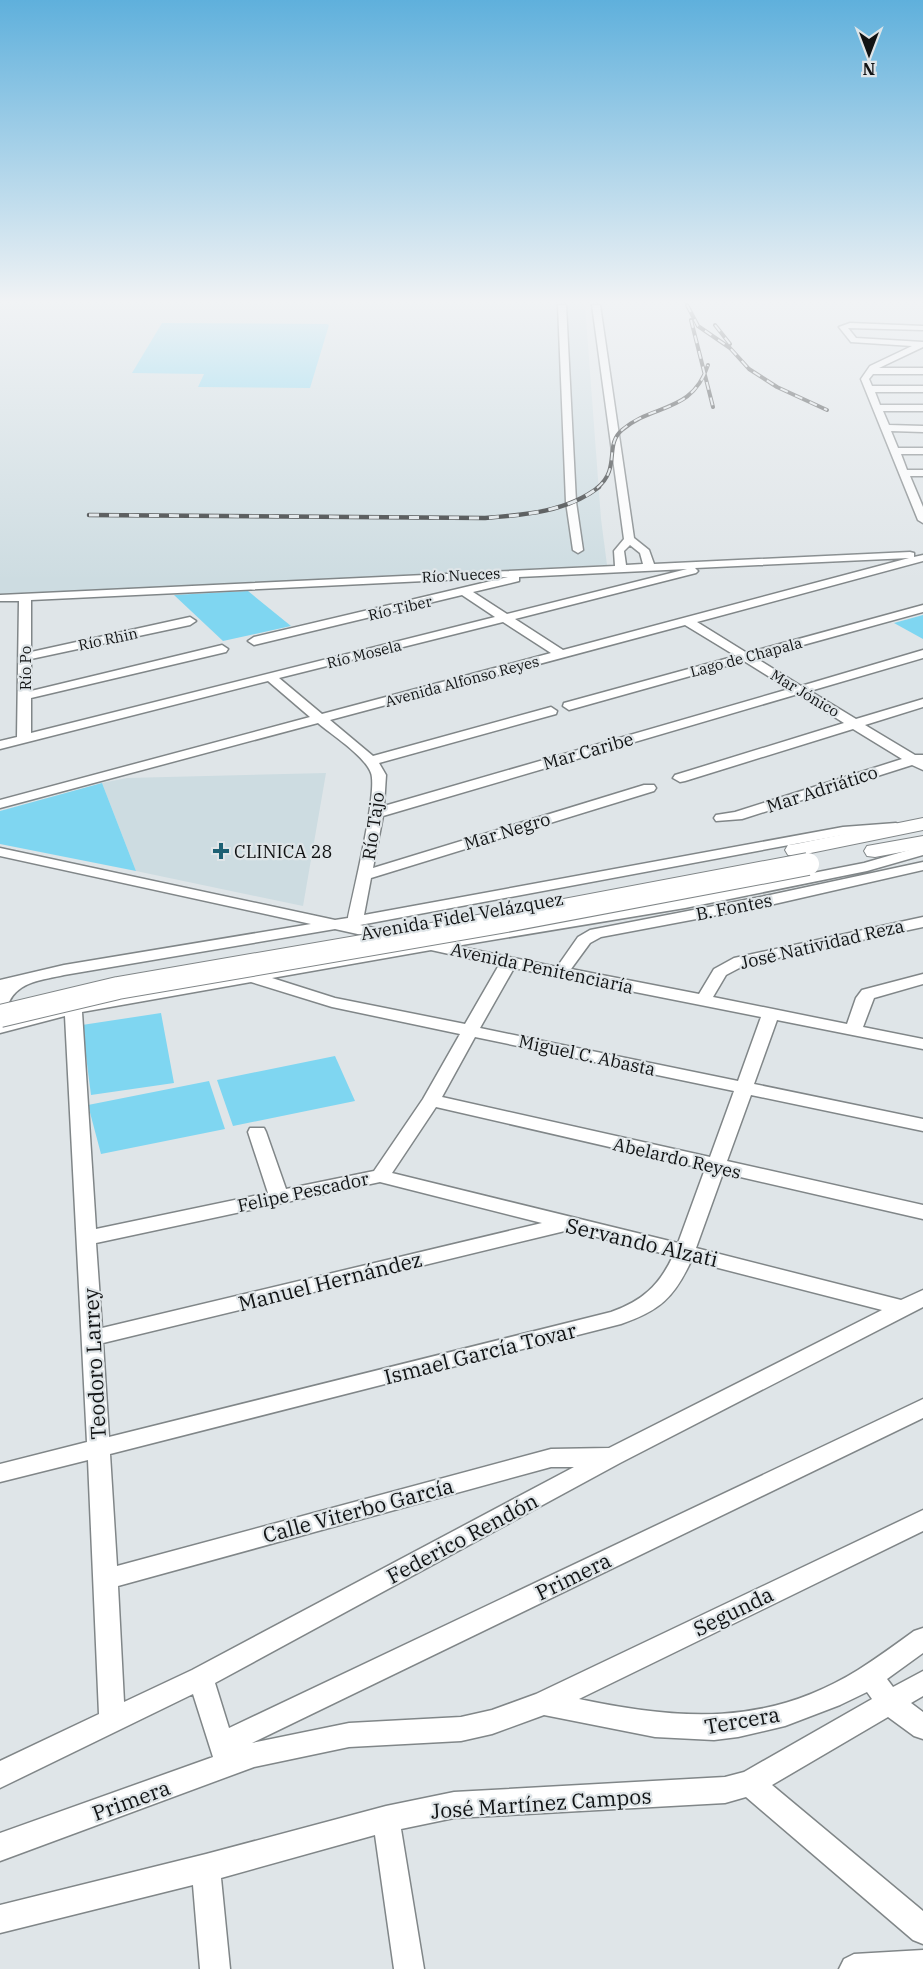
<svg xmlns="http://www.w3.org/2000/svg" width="923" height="1969" font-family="'IBM Plex Serif',serif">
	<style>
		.built { fill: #cddce1 }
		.green { fill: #7fd6f1 }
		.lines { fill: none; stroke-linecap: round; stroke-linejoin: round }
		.minor-casing { stroke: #808688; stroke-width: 3 }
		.highway-casing { stroke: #808688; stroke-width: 2 }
		.minor { fill: #fff; fill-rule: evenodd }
		.highway { fill: #fff; fill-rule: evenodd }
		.rail-far1-casing { stroke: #303334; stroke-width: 4 }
		.rail-casing { stroke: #303334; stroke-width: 4.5 }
		.rail-far1 { stroke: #dfe5e8; stroke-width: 2; stroke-dasharray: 8; stroke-linecap: butt }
		.rail { stroke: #dfe5e8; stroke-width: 3; stroke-dasharray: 10; stroke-linecap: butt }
		.highway-bridge-casing { stroke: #808688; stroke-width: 24; stroke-linecap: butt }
		.highway-bridge { stroke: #fff; stroke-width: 22 }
		.poi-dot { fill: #1e6174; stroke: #dfe5e8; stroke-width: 2 }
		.labels { text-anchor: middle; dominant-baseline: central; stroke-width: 4.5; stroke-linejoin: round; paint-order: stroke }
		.far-street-label { font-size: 15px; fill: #111314; stroke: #dfe5e8 }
		.street-label { font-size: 18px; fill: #111314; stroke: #dfe5e8 }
		.poi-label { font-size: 18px; fill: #111314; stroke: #dfe5e8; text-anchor: start }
		.near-street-label { font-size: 21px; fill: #111314; stroke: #dfe5e8 }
	</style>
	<rect width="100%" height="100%" fill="#dfe5e8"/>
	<path class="built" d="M0 305H585L601 519 607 565 0 596Z
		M326 773 303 906 136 871 102 783 127 778Z"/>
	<path class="green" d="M162 323 327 324 329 325 310 388 198 387 204 374 132 373Z
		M248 591 291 626 223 641 174 595Z
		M923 615V639L894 623Z
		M102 783 136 871 0 844V811Z
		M161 1013 174 1083 91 1095 82 1025Z
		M335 1056 355 1101 233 1126 217 1080Z
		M209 1081 225 1129 101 1154 88 1105Z"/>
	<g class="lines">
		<defs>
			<path id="minor" d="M558 305H566L576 502 583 550 578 553 573 550 566 502Z
				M592 305H600L634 538 649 550 654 564 910 552 914 553V557L923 555V561L697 622 747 653 923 605V612L756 658 801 686 923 650V658L810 691 856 719 923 699V707L865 725 915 755H923V770L912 765 742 819 716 821 714 818 716 815 735 812 902 759 853 729 685 781 680 782 673 778 675 775 844 723 798 694 383 816 373 868 644 785H654L656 788 654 791 371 878 364 915 843 827 896 823 903 827 896 831 843 835 360 925 431 940 685 898 864 863 923 846V855L867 871 685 908 456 946 557 967 578 937 590 930 770 895 923 862V870L770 905 601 937 590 943 571 969 699 994 714 969 734 958 923 917V927L745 965 726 975 713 997 847 1024 856 998 862 990 923 974V984L874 998 863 1027 923 1039V1049L777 1020 754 1084 923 1119V1131L751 1095 727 1161 923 1205V1219L723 1173 696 1248 901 1300 923 1290V1307L620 1463 215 1683 229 1728 923 1399V1418L252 1743 349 1723 461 1717 492 1710 536 1694 923 1510V1531L579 1699C680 1720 766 1727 858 1670 877 1658 896 1644 914 1631L923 1628V1653L887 1679 893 1687 923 1671V1696L911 1703 923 1712V1739L914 1736 888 1717 772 1785 923 1911V1944L913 1940 746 1797 725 1803 454 1818 401 1829 424 1969H394L375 1835 221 1878 230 1969H200L193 1885 0 1933V1905L206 1854 386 1806 454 1792 725 1777 744 1772 872 1699 867 1692 840 1705 785 1726 738 1737 714 1740 655 1737 544 1715 492 1734 461 1741 349 1747 254 1767 0 1861V1833L213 1757 193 1694 0 1788V1761L99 1714 88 1460 0 1482V1464L87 1442 65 1016 0 1033V1023L6 1021 0 1017V980L64 965 311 924 0 856V848L335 920 348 918C353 893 378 791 371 773 365 756 332 735 318 723L0 808V800L310 717 268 681 0 749V741L17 737 19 601H0V595L615 566 614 551 624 539ZM630 545 640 553 643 564 626 565 624 551ZM909 558 563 650 515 619 696 573 698 571 695 568ZM687 569 507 614 473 592 519 581V577ZM508 577 254 637 248 641 254 645 462 595 495 617 31 733V698L226 652 228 649 222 645 31 691V659L190 625 196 621 190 617 31 652V600ZM503 622 551 653 322 714 279 678ZM685 625 736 656 564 703 563 706 569 710 744 661 789 689 384 806 386 775 379 763 556 714 557 711 551 707 373 756 330 720ZM335 929 407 945 73 1004 22 1017 12 1010 9 1002C19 981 43 980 64 975ZM431 950 499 965 465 1024 335 998 272 978ZM514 968 761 1017 738 1081 480 1028ZM251 982 332 1007 460 1034 423 1099 374 1171 286 1189 266 1132 264 1128H250L248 1132 268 1193 96 1229 82 1012ZM475 1037 734 1091 710 1157 442 1097ZM436 1107 705 1169 678 1243 392 1173ZM380 1182 542 1223 102 1328 96 1243ZM569 1230 673 1256C659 1286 642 1301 611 1312L109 1437 103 1343ZM691 1261 882 1310 609 1448 551 1449 117 1566 110 1454 621 1324C659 1311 674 1298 691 1261ZM551 1467H574L192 1670 124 1702 118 1586Z
				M850 323 923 326V330L848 328 856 338 923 342V347L879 368H923V374H873L869 379 872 386H923V392H875L880 405H923V411H883L889 425 923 426V432L891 431 898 448H923V454H901L907 470H923V476H910L923 507V523L918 520 861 379 870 366 912 346 851 342 839 327Z
				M923 1950V1969H839L844 1959 854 1954Z"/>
			<path id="highway" d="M923 818V830L796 856 788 855 785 850 788 845 796 844Z
				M923 836V848L875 857 867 856 864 851 867 846Z"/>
		</defs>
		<use href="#minor" class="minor-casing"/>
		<use href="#highway" class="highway-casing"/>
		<use href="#minor" class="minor"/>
		<use href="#highway" class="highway"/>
		<defs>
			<path id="rail-far1" d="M687 305 698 326 730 348 749 369 777 387 827 410
				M691 320 713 407
				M715 325 730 344
				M597 488C621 469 604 445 622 430 653 403 692 414 708 365"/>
			<path id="rail" d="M89 515 484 518C524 515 567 512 599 487"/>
		</defs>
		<use href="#rail-far1" class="rail-far1-casing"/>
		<use href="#rail" class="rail-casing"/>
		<use href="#rail-far1" class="rail-far1"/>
		<use href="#rail" class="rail"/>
		<defs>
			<path id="highway-bridge" d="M0 1016 118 988 501 922 808 864"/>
		</defs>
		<use href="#highway-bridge" class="highway-bridge-casing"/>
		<use href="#highway-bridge" class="highway-bridge"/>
	</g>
	<linearGradient id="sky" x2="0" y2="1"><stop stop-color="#5fb0dc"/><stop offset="0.52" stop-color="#f1f3f5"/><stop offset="1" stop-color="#f1f3f5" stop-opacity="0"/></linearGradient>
	<rect width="923" height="581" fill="url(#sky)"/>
	<path class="poi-dot" d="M218 842h6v6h6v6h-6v6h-6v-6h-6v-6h6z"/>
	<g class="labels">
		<g class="far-street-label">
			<text transform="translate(461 575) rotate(-3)">Río Nueces</text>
			<text transform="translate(400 608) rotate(-13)">Río Tiber</text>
			<text transform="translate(108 639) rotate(-12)">Río Rhin</text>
			<text transform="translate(364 654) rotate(-14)">Río Mosela</text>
			<text transform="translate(746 657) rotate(-15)">Lago de Chapala</text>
			<text transform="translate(25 668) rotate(-90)">Río Po</text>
			<text transform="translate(462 681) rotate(-15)">Avenida Alfonso Reyes</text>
			<text transform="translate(805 693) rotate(31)">Mar Jónico</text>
		</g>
		<g class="street-label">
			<text transform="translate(588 751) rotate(-16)">Mar Caribe</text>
			<text transform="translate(822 789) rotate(-18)">Mar Adriático</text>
			<text transform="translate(373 826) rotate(-82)">Río Tajo</text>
			<text transform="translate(507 831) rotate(-17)">Mar Negro</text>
			<text transform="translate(734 907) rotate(-11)">B. Fontes</text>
			<text transform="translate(462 916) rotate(-10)">Avenida Fidel Velázquez</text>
			<text transform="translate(822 944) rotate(-13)">José Natividad Reza</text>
			<text transform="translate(542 968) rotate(12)">Avenida Penitenciaría</text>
			<text transform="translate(587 1055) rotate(12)">Miguel C. Abasta</text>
			<text transform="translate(677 1158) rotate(13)">Abelardo Reyes</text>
			<text transform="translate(303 1192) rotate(-12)">Felipe Pescador</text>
		</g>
		<g class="poi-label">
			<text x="234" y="851">CLINICA 28</text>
		</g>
		<g class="near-street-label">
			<text transform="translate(642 1242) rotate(13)">Servando Alzati</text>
			<text transform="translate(330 1281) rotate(-14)">Manuel Hernández</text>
			<text transform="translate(480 1353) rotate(-14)">Ismael García Tovar</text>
			<text transform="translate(94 1364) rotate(-93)">Teodoro Larrey</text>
			<text transform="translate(358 1510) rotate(-15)">Calle Viterbo García</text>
			<text transform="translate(462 1538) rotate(-28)">Federico Rendón</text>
			<text transform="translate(573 1576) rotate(-26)">Primera</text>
			<text transform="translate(733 1611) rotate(-26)">Segunda</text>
			<text transform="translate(742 1720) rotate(-10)">Tercera</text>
			<text transform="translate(131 1800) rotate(-20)">Primera</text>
			<text transform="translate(541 1803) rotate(-4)">José Martínez Campos</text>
		</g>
	</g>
	<g transform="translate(869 54) rotate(180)" stroke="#dfe5e8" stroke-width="4.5" paint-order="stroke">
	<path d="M0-4.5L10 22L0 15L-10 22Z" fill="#111314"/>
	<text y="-9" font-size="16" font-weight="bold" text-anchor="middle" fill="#111314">N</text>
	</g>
</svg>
